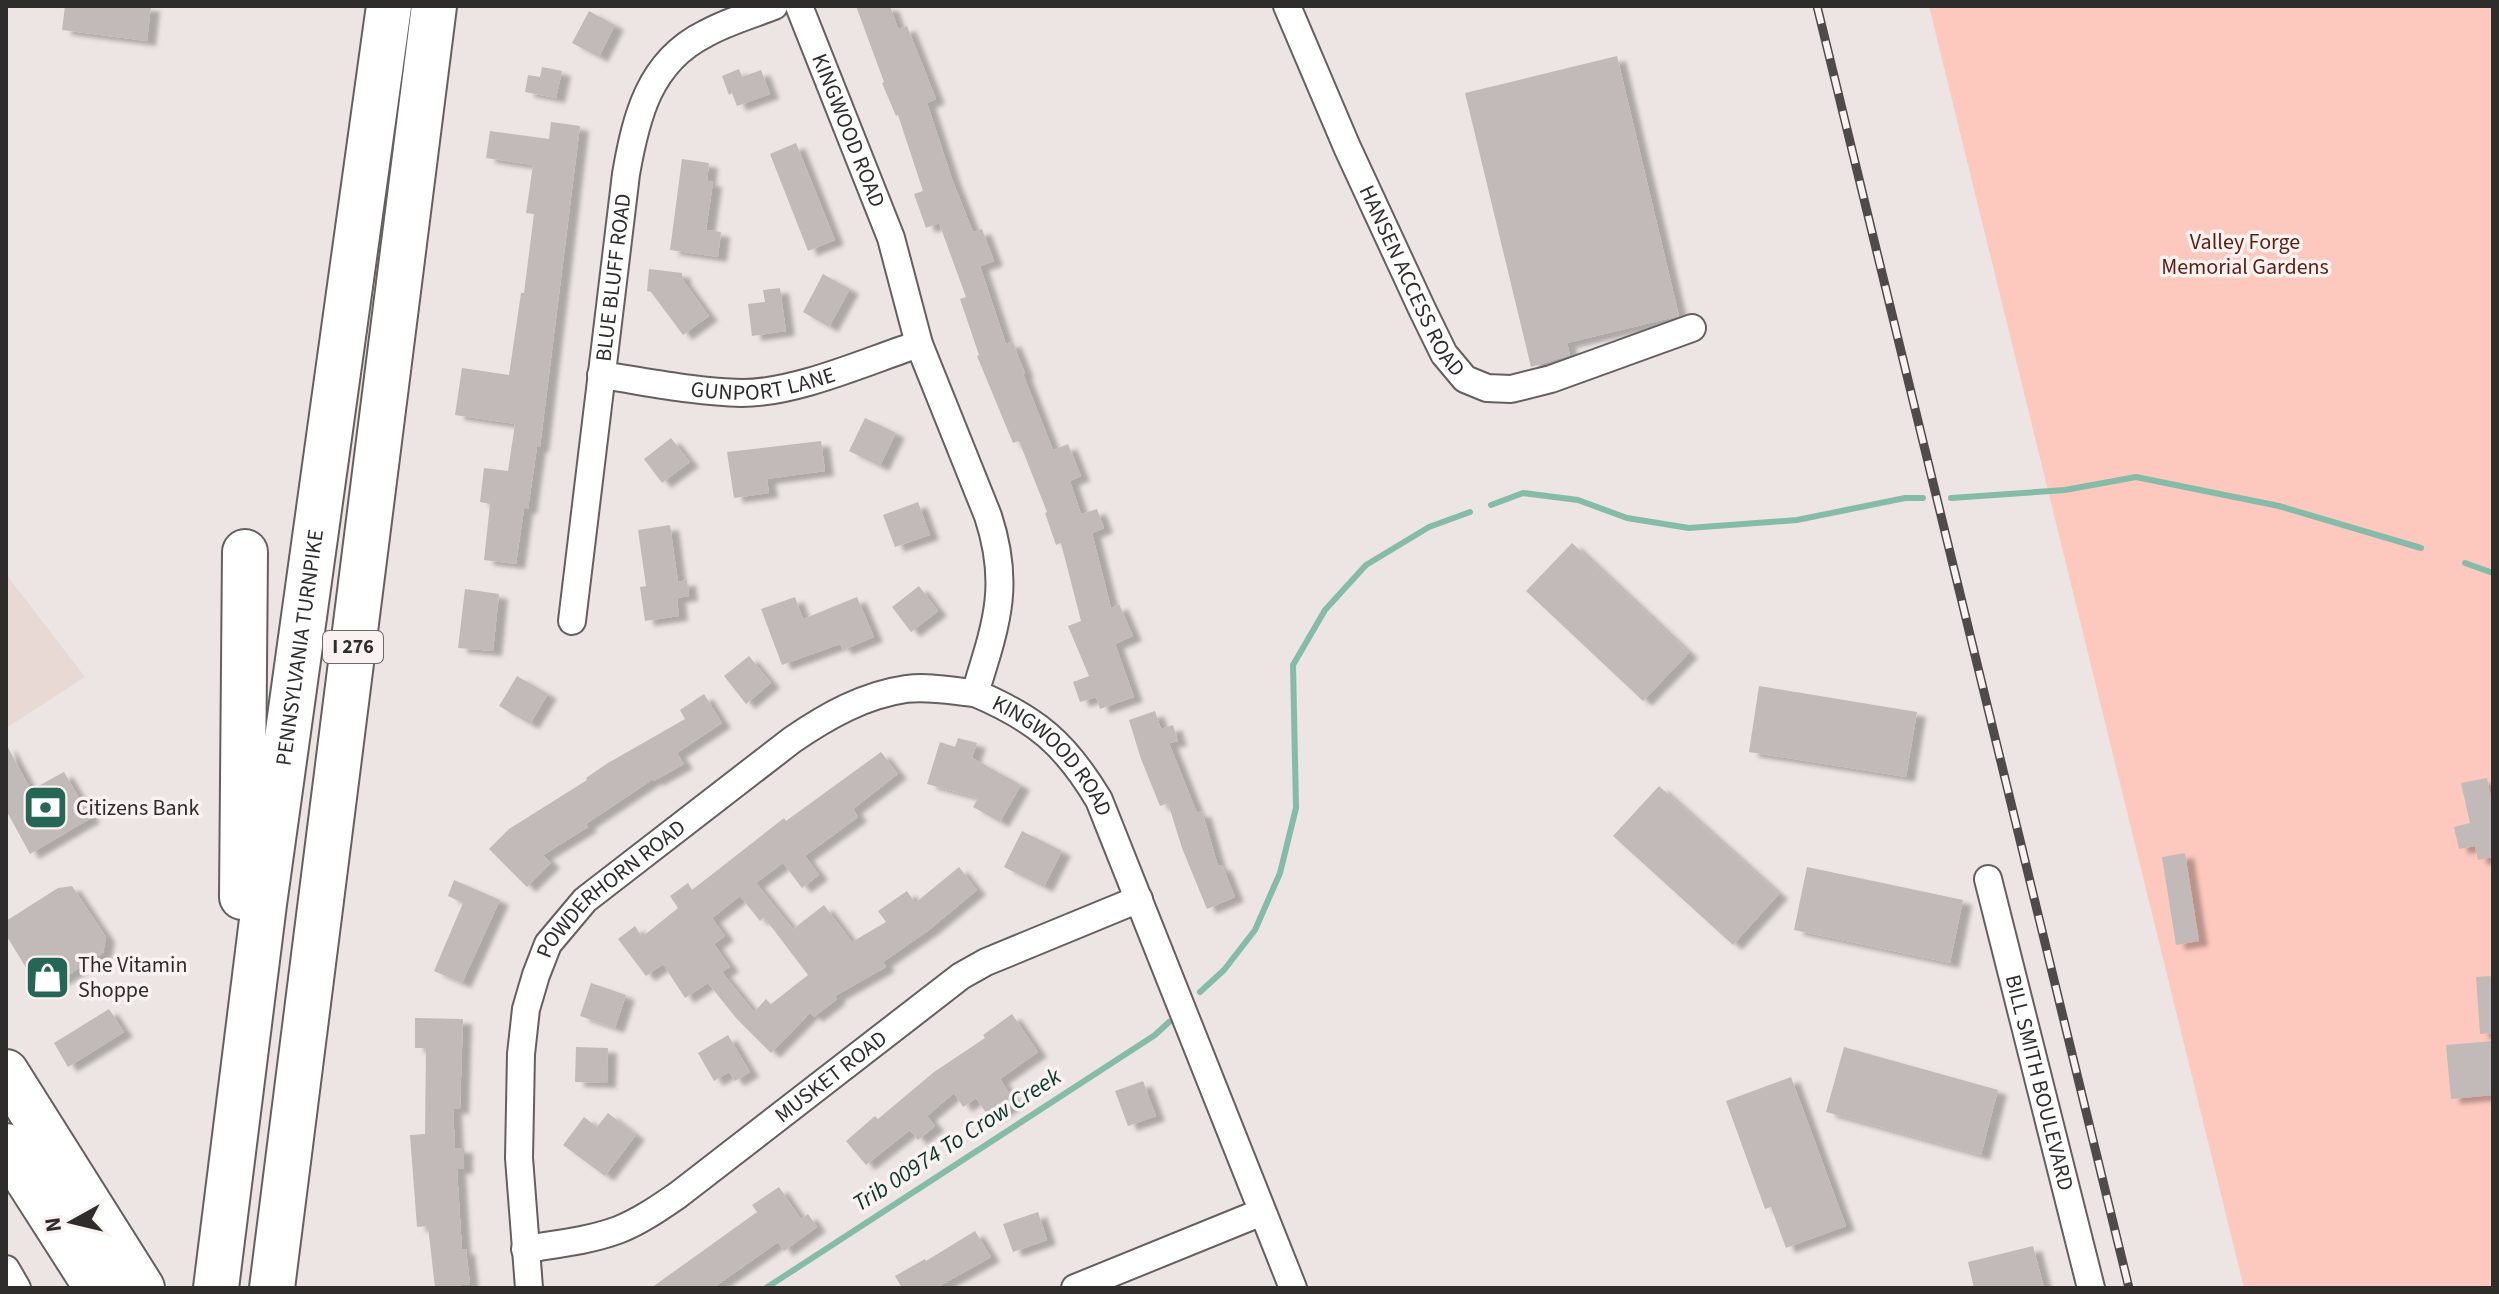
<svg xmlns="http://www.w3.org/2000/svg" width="2499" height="1294" font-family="'Source Sans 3',sans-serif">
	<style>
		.built { fill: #e9d9d5 }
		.green { fill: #fdc8bd }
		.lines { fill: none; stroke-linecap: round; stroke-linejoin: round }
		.stream { stroke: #85bca9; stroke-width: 6 }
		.building { fill: #c1bab9; fill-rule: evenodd; filter: url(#shadow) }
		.street-casing { stroke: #655f5e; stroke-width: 30 }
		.highway-casing { stroke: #655f5e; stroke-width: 48 }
		.street { stroke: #fff; stroke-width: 26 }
		.highway { stroke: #fff; stroke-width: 44 }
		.rail-casing { stroke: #4e4b4a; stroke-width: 9 }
		.rail { stroke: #faf2f1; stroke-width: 6; stroke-dasharray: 18; stroke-linecap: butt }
		.labels { text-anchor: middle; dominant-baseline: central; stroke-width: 7; stroke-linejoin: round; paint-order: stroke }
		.shield { fill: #faf2f1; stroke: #6c6867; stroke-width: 2 }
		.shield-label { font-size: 20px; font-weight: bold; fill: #2f2d2c }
		.street-label { font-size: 22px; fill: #2f2d2c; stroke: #faf2f1 }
		.park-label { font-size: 22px; fill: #5c1e13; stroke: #faf2f1 }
		.poi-label { font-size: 22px; fill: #2f2d2c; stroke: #faf2f1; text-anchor: start }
		.water-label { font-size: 24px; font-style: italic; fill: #06392c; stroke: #faf2f1 }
	</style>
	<defs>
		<filter id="shadow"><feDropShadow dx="9" dy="5" stdDeviation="2" flood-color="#0004"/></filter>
	</defs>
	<rect width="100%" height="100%" fill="#ece5e3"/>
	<path class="built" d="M6 574 85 677 6 728Z"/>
	<path class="green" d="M1929 6H2493V1288H2244Z"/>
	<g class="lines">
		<path class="stream" d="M1951 498 2065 490 2136 477 2279 506 2421 548
			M1491 505 1523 493 1578 500 1627 518 1689 528 1797 520 1905 498H1923
			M2465 563 2493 573
			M1200 992 1224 970 1255 930 1280 873 1296 808 1293 665 1325 610 1366 565 1429 527 1470 512
			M766 1288 1155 1035 1169 1022"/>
	</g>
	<path class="building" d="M65 6H151L147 41 62 30Z
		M856 6H890L898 29 907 26 936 99 927 103 952 179 973 232 982 229 994 261 980 266 1006 344 1012 341 1025 373 1023 374 1053 450 1068 444 1081 476 1070 481 1081 514 1097 509 1104 528 1092 533 1111 608 1119 604 1133 636 1115 644 1134 697 1100 709 1096 697 1080 702 1073 682 1089 676 1068 626 1081 621 1061 543 1056 545 1045 513 1047 512 1019 441 1013 443 977 356 979 355 960 299 966 297 939 223 926 228 914 194 923 191 898 115 896 116 882 83 884 82Z
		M589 11 615 25 599 57 572 43Z
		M1617 56 1679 316 1567 343 1570 355 1531 367 1465 93Z
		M542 67 562 71 556 98 525 92 528 75 540 77Z
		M739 69 742 77 761 70 770 94 737 106 732 93 729 95 722 76Z
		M551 122 580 126 540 447H537L528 509H524L516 564 484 560 490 504 480 502 484 468 508 471 515 424 455 415 462 368 509 375 521 293H524L534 214 526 213 533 165 486 158 490 131 549 139Z
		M796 143 835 240 808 251 770 154Z
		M682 159 709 163 707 181 713 182 706 230 721 232 718 257 670 250Z
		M649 269 682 273V279L709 316 683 335 651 292 647 291Z
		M823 274 850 289 829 327 803 312Z
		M780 288 786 331 752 336 748 304 765 302 763 290Z
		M865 418 896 433 880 466 849 451Z
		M671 438 690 462 662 483 644 459Z
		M821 441 825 471 767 479 769 493 734 498 727 452Z
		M918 502 930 535 895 547 883 515Z
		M670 525 678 582 687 580 689 596 677 598 679 616 645 621 640 587 646 586 638 530Z
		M1572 543 1689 653 1643 701 1526 591Z
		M919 586 938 611 911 632 892 607Z
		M465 589 499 594 493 651 458 648Z
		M795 597 803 619 857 597 874 637 843 650 840 644 782 665 761 609Z
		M749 656 771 683 746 704 724 676Z
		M517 676 548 694 530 724 499 706Z
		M1759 686 1917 712 1906 777 1749 752Z
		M704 694 722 723 677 753 684 764 654 781 653 779 586 824 588 827 543 855 551 863 527 887 489 849 509 829 587 780 586 778 608 763 685 719 680 710Z
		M1155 711 1161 729 1173 725 1178 741 1169 743 1197 813 1202 811 1218 866 1222 865 1235 897 1207 909 1182 848 1168 803 1160 806 1141 759 1129 720Z
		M958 738 977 743 972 758 1021 785 1000 822 973 807 978 798 927 784 940 742 955 747Z
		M6 744 31 790 64 772 91 818 30 854 6 810Z
		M881 752 898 774 853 809 858 817 805 856 819 875 802 888 783 863 756 883 793 929 824 905 852 942 886 922 878 911 907 891 915 903 959 867 977 890 929 930 883 962 886 967 835 996 837 999 814 1017 810 1013 771 1053 736 1018 708 983 685 998 663 964 646 976 618 939 635 926 642 937 678 908 670 896 688 883 692 890 784 818 786 821ZM740 896 760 921 764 917 808 975 771 1004 766 999 754 1012 722 972 730 967 714 944 725 936 712 918Z
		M2487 778 2493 806V857L2478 860 2475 846 2459 849 2454 827 2470 823 2461 783Z
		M1659 786 1779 894 1733 945 1613 836Z
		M1022 831 1062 851 1044 887 1004 867Z
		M2185 853 2199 941 2176 945 2162 857Z
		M1807 867 1963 900 1950 963 1794 930Z
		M454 880 500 900 462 983 434 971 463 903 448 896Z
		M72 886 106 937 103 953 41 992 6 935V921L58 888Z
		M2493 976V1033L2480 1034 2476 977Z
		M591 983 626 995 615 1028 580 1016Z
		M109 1009 124 1032 68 1067 54 1043Z
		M1012 1014 1038 1052 1000 1079 1015 1102 990 1119 976 1098 963 1107 954 1093 927 1116 935 1126 918 1140 910 1130 866 1165 846 1141 875 1116 878 1119 934 1072 985 1038 983 1035Z
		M415 1018 463 1019 460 1109H453L455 1148H464V1169H457L462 1250 466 1249 470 1284 435 1288 428 1226 417 1227 410 1135 425 1134 426 1048H415Z
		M728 1035 750 1072 735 1081 729 1072 714 1081 698 1053Z
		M2493 1041V1095L2451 1099 2446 1045Z
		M576 1047 608 1048 607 1083 575 1082Z
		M1844 1047 1998 1090 1981 1155 1826 1112Z
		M1791 1077 1846 1226 1786 1248 1771 1207 1765 1209 1726 1101Z
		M1143 1081 1156 1116 1128 1126 1115 1091Z
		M608 1113 636 1135 605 1176 563 1145 584 1117 597 1127Z
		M779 1187 801 1219 808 1214 817 1227 784 1251 778 1242 713 1288H651L757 1212 752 1205Z
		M1038 1212 1047 1240 1013 1252 1003 1224Z
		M975 1231 991 1257 936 1288H902L895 1276 925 1259 926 1261Z
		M2033 1246 2044 1288H1974L1968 1262Z"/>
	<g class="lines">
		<defs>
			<g id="street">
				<path id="s1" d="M799 6 891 238 919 344 988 516C1011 586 996 625 975 693 1036 719 1065 743 1099 800L1293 1288"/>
				<path id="s2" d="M1287 6 1347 147 1422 309 1444 354 1465 379 1487 388 1511 389 1551 379 1692 328"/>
				<path id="s3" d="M601 375C648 382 695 392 742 393 797 393 867 361 919 344"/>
				<path id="s4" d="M572 621 626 174C636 117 649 62 705 34 726 22 751 15 774 6"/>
				<path id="s5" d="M1988 879 2091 1288"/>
				<path id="s6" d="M525 1249C556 1244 588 1241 618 1230 639 1222 659 1208 678 1195L961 976 986 962 1139 899"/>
				<path d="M6 1269 17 1288"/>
				<path id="s7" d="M529 1288 519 1158 521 1054 526 1009 536 975 548 944 585 900 792 740C827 716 864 695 906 689 929 686 953 691 975 693"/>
				<path d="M1075 1288 1262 1212"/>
			</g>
			<g id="highway">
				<path d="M242 897 245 552"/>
				<path d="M6 1072 142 1288"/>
				<path d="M6 1146 97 1288"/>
				<path id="s8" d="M216 1288 264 904 389 6"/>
				<path d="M272 1288 434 6"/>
			</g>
		</defs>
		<use href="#street" class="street-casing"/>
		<use href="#highway" class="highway-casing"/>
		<use href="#street" class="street"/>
		<use href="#highway" class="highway"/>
		<defs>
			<path id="rail" d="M1817 6 2129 1288"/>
		</defs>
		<use href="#rail" class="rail-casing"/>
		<use href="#rail" class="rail"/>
	</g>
	<defs>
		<symbol id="bank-square" viewBox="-11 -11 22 22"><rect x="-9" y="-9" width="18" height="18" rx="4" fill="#266654" stroke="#faf2f1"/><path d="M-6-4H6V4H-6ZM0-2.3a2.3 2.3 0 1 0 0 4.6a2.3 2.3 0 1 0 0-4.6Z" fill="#fff"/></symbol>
		<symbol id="shop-square" viewBox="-11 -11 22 22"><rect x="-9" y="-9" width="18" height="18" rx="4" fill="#266654" stroke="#faf2f1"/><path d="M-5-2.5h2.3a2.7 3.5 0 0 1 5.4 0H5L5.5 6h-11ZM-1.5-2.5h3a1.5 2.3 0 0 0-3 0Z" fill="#fff"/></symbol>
	</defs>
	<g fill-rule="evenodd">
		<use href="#bank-square" x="20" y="782" width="51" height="51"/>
		<use href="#shop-square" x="22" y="952" width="51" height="51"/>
	</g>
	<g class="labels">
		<rect class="shield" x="323" y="631" width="60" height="32" rx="6"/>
		<g class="shield-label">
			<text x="353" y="647">I 276</text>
		</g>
		<g class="street-label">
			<text stroke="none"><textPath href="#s1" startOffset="134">KINGWOOD ROAD</textPath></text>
			<text stroke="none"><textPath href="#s4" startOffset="346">BLUE BLUFF ROAD</textPath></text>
			<text stroke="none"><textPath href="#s2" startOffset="302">HANSEN ACCESS ROAD</textPath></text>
			<text stroke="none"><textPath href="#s3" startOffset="164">GUNPORT LANE</textPath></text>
			<text stroke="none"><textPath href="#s8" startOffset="646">PENNSYLVANIA TURNPIKE</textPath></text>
			<text stroke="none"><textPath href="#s1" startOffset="828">KINGWOOD ROAD</textPath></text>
			<text stroke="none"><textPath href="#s7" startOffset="432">POWDERHORN ROAD</textPath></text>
			<text stroke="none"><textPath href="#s6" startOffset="358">MUSKET ROAD</textPath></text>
			<text stroke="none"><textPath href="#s5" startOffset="210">BILL SMITH BOULEVARD</textPath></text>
		</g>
		<g class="park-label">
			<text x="2245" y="242">Valley Forge<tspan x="2245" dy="25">Memorial Gardens</tspan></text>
		</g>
		<g class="poi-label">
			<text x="76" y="808">Citizens Bank</text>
			<text x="78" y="965">The Vitamin<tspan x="78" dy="25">Shoppe</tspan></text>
		</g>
		<g class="water-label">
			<text transform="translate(957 1140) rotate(-33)">Trib 00974 To Crow Creek</text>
		</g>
	</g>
	<rect width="2499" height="1294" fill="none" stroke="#2f2d2c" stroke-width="16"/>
	<g transform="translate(72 1222) rotate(262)" stroke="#faf2f1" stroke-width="6" paint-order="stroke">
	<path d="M0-6L14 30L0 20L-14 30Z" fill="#2f2d2c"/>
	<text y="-12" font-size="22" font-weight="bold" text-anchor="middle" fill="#2f2d2c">N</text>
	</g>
</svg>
